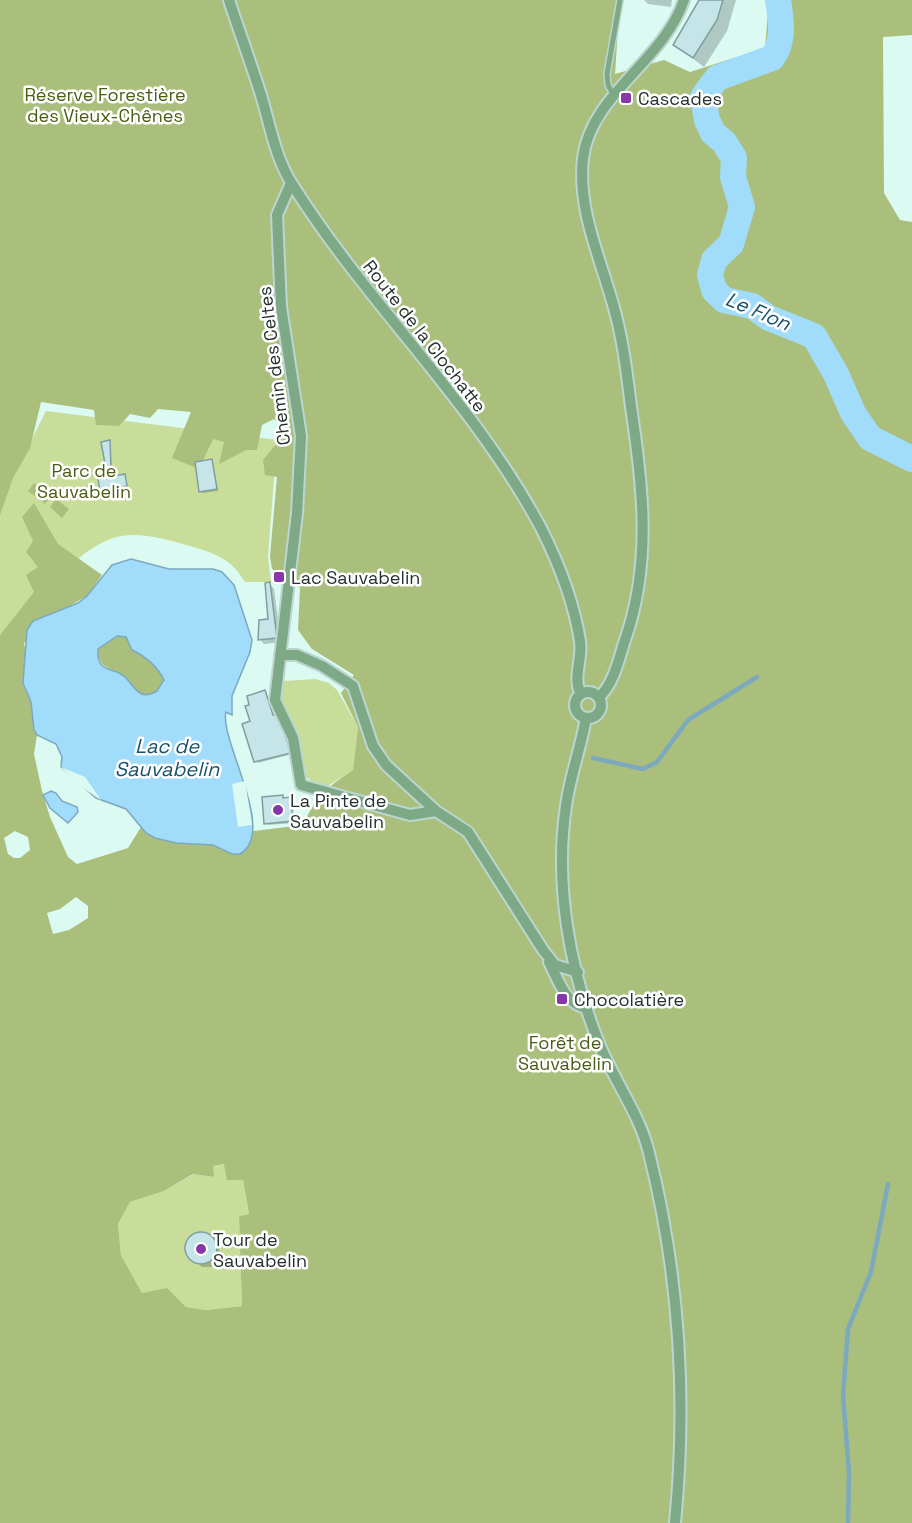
<svg xmlns="http://www.w3.org/2000/svg" width="912" height="1523" font-family="'Space Grotesk',sans-serif">
	<style>
		.green { fill: #c8dd9a }
		.forest { fill: #abbf7d; fill-rule: evenodd }
		.water { fill: #a2dcfb; stroke: #7ca9be; stroke-width: 1.5; fill-rule: evenodd }
		.pier { fill: #dbfaf2 }
		.shadow { fill: #0003 }
		.lines { fill: none; stroke-linecap: round; stroke-linejoin: round }
		.stream { stroke: #7ca9be; stroke-width: 4.5 }
		.river { stroke: #a2dcfb; stroke-width: 26 }
		.building { fill: #c5e5e9; stroke: #809ea1; stroke-width: 1.5 }
		.service-casing { stroke: #bad6cf; stroke-width: 8 }
		.minor-casing { stroke: #bad6cf; stroke-width: 14 }
		.service { stroke: #7ea986; stroke-width: 5 }
		.minor { stroke: #7ea986; stroke-width: 10 }
		.poi-dot { fill: #8737a7; stroke: #fff; stroke-width: 2 }
		.labels { text-anchor: middle; dominant-baseline: central; stroke-width: 5; stroke-linejoin: round; paint-order: stroke }
		.park-label { font-size: 18px; fill: #4b5d14; stroke: #fff }
		.poi-label { font-size: 18px; fill: #25312e; stroke: #fff; text-anchor: start }
		.street-label { font-size: 18px; fill: #25312e; stroke: #fff }
		.water-label { font-size: 20px; font-style: italic; fill: #18526d; stroke: #fff }
	</style>
	<rect width="100%" height="100%" fill="#dbfaf2"/>
	<path class="green" d="M46 411 277 440 268 556 271 582H245C232 559 214 553 190 546 170 540 142 532 121 536 80 543 28 609 0 639V502Z
		M315 679 329 683 337 690 358 727 353 770 323 789 305 776 299 736 280 699 284 681Z
		M225 1164 243 1180 249 1214 239 1216 242 1306 206 1310 186 1307 167 1289 142 1293 121 1255 118 1224 130 1202 164 1191 194 1174 213 1177V1166Z"/>
	<path class="forest" d="M0 0H620L615 74 664 60 690 72 765 48 769 0H912V35L883 37 884 193 900 220 912 222V1523H0V635L34 592 26 575 38 567 26 552 33 541 22 517 34 503 58 544 102 575 87 596 57 613 24 643 26 653 23 683 31 703 37 735 34 754 42 791 50 817 68 857 77 864 128 848 141 827C161 849 188 837 213 845 223 848 229 854 240 854L252 838 253 831 303 825C317 795 326 788 353 770L358 727 341 693 354 675 312 649 298 630 300 588 272 569 270 556 277 477 265 475 263 460 287 431 274 419 262 425 257 450H246L219 464 224 442 213 439 199 469 172 458 191 412 158 409 150 418 130 414 119 426 96 425 94 410 41 402 30 448 13 478 0 515ZM15 831 28 837 30 850 20 858H14L8 854 4 838ZM76 897 88 906V918L69 930 53 934 47 913 60 909ZM224 1164 227 1180H243L249 1214 239 1216 242 1306 206 1310 186 1307 167 1288 142 1293 121 1255 118 1224 130 1202 164 1191 193 1174 214 1177 213 1166Z
		M34 483 51 496 45 504 28 491Z
		M56 499 69 509 62 518 50 507Z
		M117 636H126L132 650C145 656 158 667 164 680L157 691C138 702 135 685 122 675 109 666 98 669 98 649Z"/>
	<path class="water" d="M131 559 169 569H213L222 572 234 585 252 640 250 652 232 696V715L226 712C219 740 278 832 240 854H232L213 845 176 843 155 838 146 833 126 809 96 798 61 767 62 757 56 744 37 735 34 730 31 702 23 683 27 630 33 621 78 603 87 596 112 565ZM117 636 126 637 132 650C145 656 158 667 164 680L157 691C140 701 136 689 126 678 115 666 96 675 98 649Z
		M51 791 56 793 62 801 77 807 78 812 68 823 50 808 43 795Z"/>
	<path class="pier" d="M61 767 85 777 101 800 77 784Z
		M245 781 252 825 238 827 232 784Z"/>
	<path class="shadow" d="M644 0H672L671 7 648 4Z
		M700 0H736L727 31 704 67 675 45Z
		M109 442 112 466 107 467Z
		M212 460 218 491 202 493 200 491Z
		M124 476 128 488 104 492 102 490Z
		M270 584 274 589 281 642 264 644 260 639 270 620Z
		M264 691 274 717 280 718 292 754 258 763 251 706Z
		M282 796 292 801 295 823 268 825 266 823Z
		M204 1234 219 1246 221 1258 214 1267H202L188 1254V1242L193 1237Z"/>
	<g class="lines">
		<path class="stream" d="M593 758 643 769 657 762 688 720 757 677
			M848 1523 849 1472 843 1396 848 1329 871 1272 888 1184"/>
		<path class="river" d="M778 0C781 19 785 41 772 58L717 78 703 97 707 120 713 133 724 142 734 158 733 177 742 207 731 244 714 260 710 275 714 290 724 300 752 306 769 318 814 336 836 374 853 413 870 438 912 459"/>
	</g>
	<path class="building" d="M699 0H723L717 20 693 58 673 45Z
		M110 440 111 468 106 469 101 442Z
		M212 459 217 489 199 492 195 462Z
		M125 474 127 486 100 491 98 479Z
		M270 582 277 638 258 640 259 620 268 619 265 583Z
		M265 690 273 715 278 714 291 753 254 762 242 724 250 721 245 706 249 705 247 696Z
		M283 795V798L291 797 293 821 264 824 262 797Z
		M185 1248a16 16 0 1 1 32 0a16 16 0 1 1-32 0Z"/>
	<g class="lines">
		<defs>
			<path id="service" d="M613 94 608 85 607 74 620 0"/>
			<path id="minor" d="M229 0C239 31 251 63 261 95 270 125 275 157 292 184 368 305 475 403 542 530 559 564 574 603 580 641 583 658 572 679 581 694
				M291 183 277 215 281 307 301 436 297 513 275 700 293 738 301 785 410 815 436 811
				M280 655H297L322 666 353 686 373 746 386 765 436 811 468 832 543 950 555 965 578 972
				M575 705a13 13 0 1 1 26 0a13 13 0 1 1-26 0Z
				M599 697C614 684 619 658 625 640 652 563 643 486 631 407 627 374 623 340 614 308 601 260 577 209 583 158 591 94 663 62 684 0
				M586 718C581 747 570 776 566 806 554 885 570 972 600 1046 615 1082 640 1115 649 1153 679 1273 687 1400 675 1523
				M549 962C558 979 565 1005 587 1008"/>
		</defs>
		<use href="#service" class="service-casing"/>
		<use href="#minor" class="minor-casing"/>
		<use href="#service" class="service"/>
		<use href="#minor" class="minor"/>
	</g>
	<g class="poi-dot">
		<rect x="620" y="92" width="12" height="12" rx="3"/>
		<rect x="273" y="571" width="12" height="12" rx="3"/>
		<circle cx="278" cy="810" r="6"/>
		<rect x="556" y="993" width="12" height="12" rx="3"/>
		<circle cx="201" cy="1249" r="6"/>
	</g>
	<g class="labels">
		<g class="park-label">
			<text x="105" y="94">Réserve Forestière<tspan x="105" dy="21">des Vieux-Chênes</tspan></text>
			<text x="84" y="470">Parc de<tspan x="84" dy="21">Sauvabelin</tspan></text>
			<text x="565" y="1042">Forêt de<tspan x="565" dy="21">Sauvabelin</tspan></text>
		</g>
		<g class="poi-label">
			<text x="638" y="98">Cascades</text>
			<text x="291" y="577">Lac Sauvabelin</text>
			<text x="290" y="800">La Pinte de<tspan x="290" dy="21">Sauvabelin</tspan></text>
			<text x="574" y="999">Chocolatière</text>
			<text x="213" y="1239">Tour de<tspan x="213" dy="21">Sauvabelin</tspan></text>
		</g>
		<g class="street-label">
			<text transform="translate(425 336) rotate(52)">Route de la Clochatte</text>
			<text transform="translate(274 366) rotate(-97)">Chemin des Celtes</text>
		</g>
		<g class="water-label">
			<text transform="translate(758 311) rotate(23)">Le Flon</text>
			<text x="167" y="746">Lac de<tspan x="167" dy="23">Sauvabelin</tspan></text>
		</g>
	</g>
</svg>
